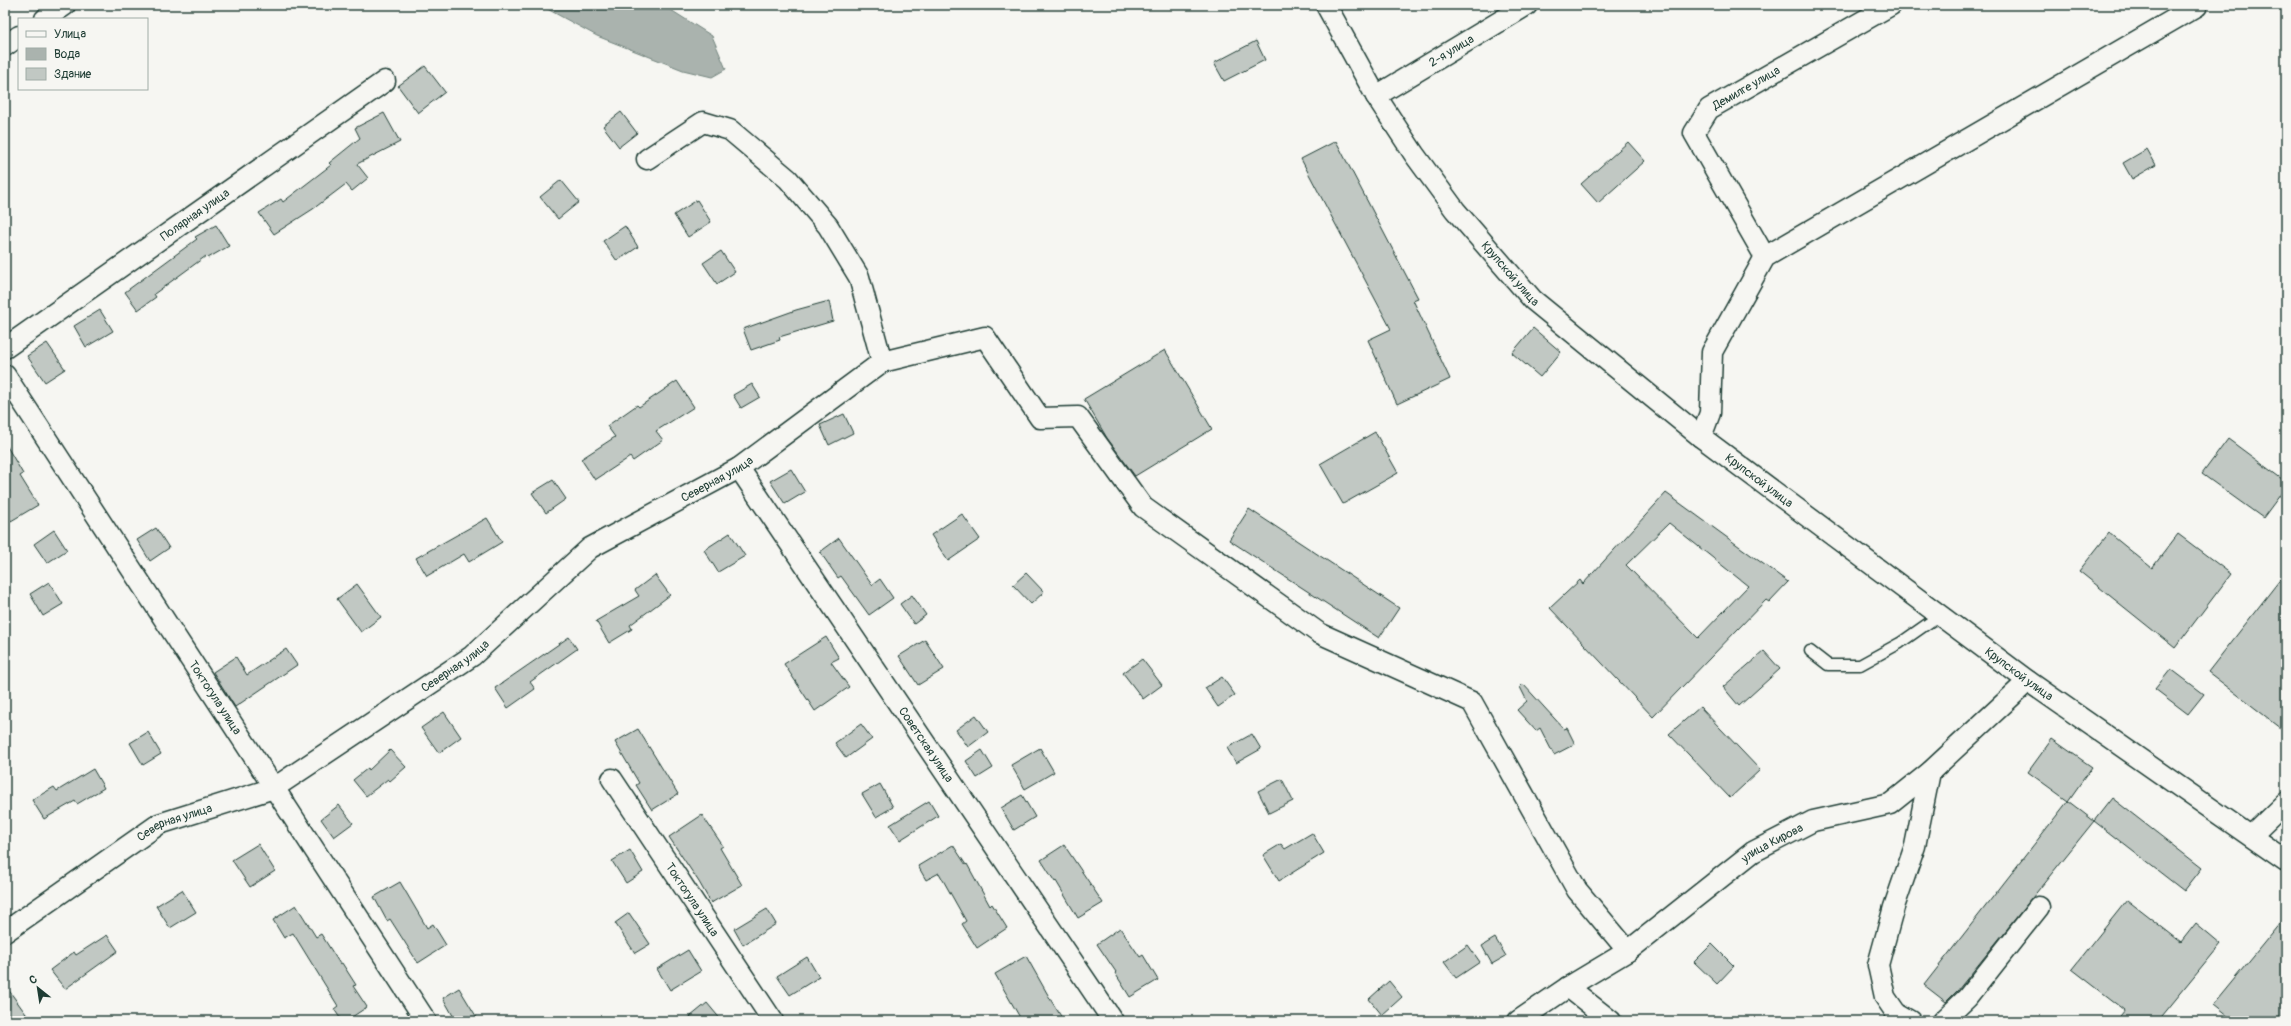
<svg xmlns="http://www.w3.org/2000/svg" width="2291" height="1026" font-family="Pangolin,sans-serif">
	<style>
		.water { fill: #aab3ae; stroke: #72847d }
		.building { fill: #c1c8c3; stroke: #1f3d34; fill-rule: evenodd }
		.lines { fill: none; stroke-linecap: round; stroke-linejoin: round }
		.lane-casing { stroke: #1f3d34; stroke-width: 13 }
		.street-casing { stroke: #1f3d34; stroke-width: 23 }
		.lane { stroke: #f6f6f2; stroke-width: 10 }
		.street { stroke: #f6f6f2; stroke-width: 20 }
		.labels { text-anchor: middle; dominant-baseline: central; stroke-width: 3; stroke-linejoin: round; paint-order: stroke }
		.street-label { font-size: 12px; fill: #1f3d34; stroke: #f6f6f2 }
	</style>
	<rect width="100%" height="100%" fill="#f6f6f2"/>
	<filter id="ink" filterUnits="userSpaceOnUse"><feTurbulence type="fractalNoise" baseFrequency=".025" numOctaves="2"/><feDisplacementMap in="SourceGraphic" scale="8" xChannelSelector="R" yChannelSelector="G"/><feConvolveMatrix kernelMatrix="1 2 1 2 8 2 1 2 1" color-interpolation-filters="sRGB"/></filter>
	<g filter="url(#ink)">
		<path class="water" d="M540 5H663L712 36 726 69 712 77 683 70 597 36Z"/>
		<path class="building" d="M1256 41 1265 60 1224 81 1214 63Z
			M425 66 445 92 418 113 398 86Z
			M621 112 637 133 619 147 603 126Z
			M384 113 400 142 357 164 368 178 352 191 346 184 313 209 274 234 259 213 281 199 283 202 331 165 329 163 360 138 355 128Z
			M1336 141 1418 298 1413 300 1450 379 1397 404 1368 340 1391 329 1301 159Z
			M1628 142 1645 161 1598 203 1581 184Z
			M2147 149 2156 165 2132 179 2123 163Z
			M561 180 579 202 558 219 540 197Z
			M697 200 711 222 688 237 674 215Z
			M216 225 229 246 208 258 206 256 154 294 156 297 138 310 125 292 197 239 195 237Z
			M625 226 638 247 617 261 603 241Z
			M721 251 735 272 717 284 703 263Z
			M829 301 833 321 779 337 780 340 751 350 743 329 796 310Z
			M100 310 113 331 86 347 74 326Z
			M1533 328 1561 352 1540 377 1512 353Z
			M47 343 65 369 45 382 27 356Z
			M1165 350 1212 429 1135 476 1107 438 1084 399Z
			M677 381 694 407 656 431 663 440 633 461 630 457 595 480 581 459 615 437 607 426 637 405 639 407Z
			M752 384 760 397 741 408 733 395Z
			M844 414 853 433 829 445 820 425Z
			M1375 432 1398 473 1343 504 1320 464Z
			M2228 439 2286 482V487L2263 518 2202 474Z
			M5 443 23 474 20 476 38 505 11 521 5 511Z
			M791 469 805 492 785 504 770 481Z
			M553 480 566 499 546 513 532 493Z
			M1666 493 1788 582 1769 602 1766 600 1653 717 1550 608 1580 580 1583 584ZM1669 523 1748 586 1698 638 1626 565Z
			M1249 509 1399 608 1379 638 1229 540Z
			M962 514 980 539 948 561 931 535Z
			M487 518 502 542 469 562 464 554 427 576 416 558Z
			M156 528 169 548 150 561 137 540Z
			M54 530 67 550 47 563 34 544Z
			M730 533 745 556 718 572 704 550Z
			M2109 533 2152 568 2178 534 2231 574 2175 648 2079 571Z
			M839 538 872 585 880 579 893 598 869 615 841 576 838 578 820 552Z
			M2286 572V732L2208 672Z
			M1026 573 1044 592 1031 604 1013 585Z
			M655 575 670 595 630 625 632 629 609 643 596 621 639 596 635 590Z
			M49 582 63 604 43 616 30 594Z
			M357 584 381 617 361 632 337 599Z
			M912 595 926 615 914 624 900 604Z
			M569 637 577 649 530 682 535 689 508 708 495 688Z
			M826 637 839 658 831 662 849 687 815 711 784 664Z
			M925 640 944 669 918 685 899 656Z
			M286 649 297 665 235 707 213 672 236 657 247 675Z
			M1764 651 1780 669 1739 706 1723 687Z
			M1142 659 1162 685 1143 699 1123 673Z
			M2171 669 2204 694 2188 714 2155 689Z
			M1222 677 1235 695 1218 707 1205 688Z
			M1523 684 1564 729 1567 728 1575 744 1554 755 1540 728 1536 731 1517 710 1527 701 1520 687Z
			M1700 707 1760 770 1730 798 1669 734Z
			M444 712 461 737 439 753 421 728Z
			M976 715 988 732 968 747 956 730Z
			M861 724 872 739 846 758 835 743Z
			M638 729 678 794 652 810 636 785 639 783 615 742Z
			M148 732 161 754 143 765 130 743Z
			M1252 734 1261 749 1236 763 1227 748Z
			M2052 739 2092 767 2068 801 2028 772Z
			M1040 748 1054 772 1025 789 1011 765Z
			M390 750 406 767 390 781 388 779 366 796 353 780 368 768 369 770Z
			M982 750 993 768 977 778 966 761Z
			M93 769 104 788 77 804 75 801 44 819 32 800 54 787 57 791Z
			M1282 779 1293 801 1269 813 1258 791Z
			M880 784 893 807 876 817 862 794Z
			M1022 795 1035 817 1014 830 1001 808Z
			M2112 798 2202 868 2184 891 2094 821Z
			M929 801 938 816 900 840 890 825Z
			M2068 801 2094 821 1958 990 1946 1002 1924 985Z
			M339 805 353 823 334 837 321 819Z
			M702 815 723 846 720 848 742 885 711 903 699 882 669 837Z
			M1312 833 1324 853 1279 881 1263 855 1281 844 1285 849Z
			M258 844 275 871 250 887 232 860Z
			M953 845 966 865 967 864 990 906 992 904 1007 928 977 948 962 924 966 921 939 873 926 880 918 866Z
			M1064 845 1103 903 1078 918 1056 881 1055 882 1041 860Z
			M630 850 643 872 626 883 612 861Z
			M400 882 427 928 433 924 446 945 418 963 390 919 387 921 374 897Z
			M182 890 196 912 170 928 156 906Z
			M2127 900 2181 942 2196 923 2221 944 2158 1021H2116L2125 1010 2072 969Z
			M296 905 316 937 321 934 340 964 342 963 356 985 353 986 367 1007 346 1021H342L334 1009 338 1006 293 933 284 938 273 920Z
			M767 909 776 924 743 945 734 929Z
			M629 913 650 944 635 953 615 923Z
			M2286 916V1021H2233L2213 1005Z
			M1120 928 1140 957 1143 955 1158 980 1130 997 1115 973 1116 972 1097 944Z
			M107 935 118 951 65 989 50 970 74 952 76 955Z
			M1495 938 1506 956 1492 964 1482 946Z
			M1712 944 1734 966 1717 984 1694 962Z
			M1468 945 1480 962 1456 978 1444 962Z
			M688 950 701 971 670 990 657 969Z
			M1026 956 1052 1002 1064 1021H1022L995 974Z
			M807 957 819 977 790 995 777 976Z
			M1389 981 1402 997 1382 1015 1369 999Z
			M5 985 31 1021H5Z
			M459 988 479 1021H456L443 998Z
			M707 1003 722 1021H685Z"/>
		<g class="lines">
			<defs>
				<path id="lane" d="M1810 651 1828 665H1860L1900 643 1940 615"/>
				<g id="street">
					<path id="s1" d="M1326 5 1376 96 1414 154 1455 210 1533 300 1701 437 2028 681 2286 861"/>
					<path d="M45 19 65 5"/>
					<path d="M5 46 19 36"/>
					<path id="s2" d="M1376 96 1527 5"/>
					<path d="M647 159 703 122 730 130 788 179 828 226 859 277 882 362"/>
					<path id="s3" d="M1765 257 1694 133 1709 109 1891 5"/>
					<path id="s4" d="M5 348 385 81"/>
					<path id="s5" d="M5 375 426 1021"/>
					<path d="M1701 437 1710 413 1712 352 1765 257 2197 6"/>
					<path id="s6" d="M739 468 1113 1021"/>
					<path id="s7" d="M612 779 773 1021"/>
					<path d="M2251 836 2286 802"/>
					<path id="s8" d="M5 932 159 824 274 788 472 656 590 548 739 468 882 362 985 337 1040 418 1078 417 1143 507 1319 633 1472 702 1577 890 1628 951"/>
					<path d="M1568 987 1611 1021"/>
					<path id="s9" d="M1518 1021 1568 987 1628 951 1753 852 1813 821 1890 804 1930 772 2028 681"/>
					<path d="M1910 1021 1896 1013 1885 997 1878 965 1894 907 1915 846 1930 772"/>
					<path d="M1943 1021 1967 998 2039 907"/>
				</g>
			</defs>
			<use href="#lane" class="lane-casing"/>
			<use href="#street" class="street-casing"/>
			<use href="#lane" class="lane"/>
			<use href="#street" class="street"/>
		</g>
	</g>
	<g class="labels">
		<g class="street-label">
			<text stroke="none"><textPath href="#s2" startOffset="88">2-я улица</textPath></text>
			<text stroke="none"><textPath href="#s3" startOffset="214">Демилге улица</textPath></text>
			<text stroke="none"><textPath href="#s4" startOffset="232">Полярная улица</textPath></text>
			<text stroke="none"><textPath href="#s1" startOffset="327">Крупской улица</textPath></text>
			<text stroke="none"><textPath href="#s8" startOffset="851">Северная улица</textPath></text>
			<text stroke="none"><textPath href="#s1" startOffset="651">Крупской улица</textPath></text>
			<text stroke="none"><textPath href="#s8" startOffset="527">Северная улица</textPath></text>
			<text stroke="none"><textPath href="#s1" startOffset="975">Крупской улица</textPath></text>
			<text stroke="none"><textPath href="#s5" startOffset="385">Токтогула улица</textPath></text>
			<text stroke="none"><textPath href="#s6" startOffset="334">Советская улица</textPath></text>
			<text stroke="none"><textPath href="#s8" startOffset="203">Северная улица</textPath></text>
			<text stroke="none"><textPath href="#s9" startOffset="311">улица Кирова</textPath></text>
			<text stroke="none"><textPath href="#s7" startOffset="145">Токтогула улица</textPath></text>
		</g>
	</g>
	<rect width="2291" height="1026" fill="none" stroke="#f6f6f2" stroke-width="20"/>
	<rect x="10" y="10" width="2271" height="1006" fill="none" stroke="#1f3d34" stroke-width="1.5" filter="url(#ink)"/>
	<rect x="18" y="18" width="130" height="72" fill="#f6f6f2" stroke="#a0aca6"/>
	<rect x="26" y="31" width="20" height="6" fill="#f6f6f2" stroke="#a0aca6"/>
	<text x="54" y="38" font-size="12" fill="#1f3d34">Улица</text>
	<rect x="26" y="48" width="20" height="12" fill="#aab3ae" stroke="#a0aca6"/>
	<text x="54" y="58" font-size="12" fill="#1f3d34">Вода</text>
	<rect x="26" y="68" width="20" height="12" fill="#c1c8c3" stroke="#a0aca6"/>
	<text x="54" y="78" font-size="12" fill="#1f3d34">Здание</text>
	<g transform="translate(38 988) rotate(330)" stroke="#f6f6f2" stroke-width="3" paint-order="stroke">
	<path d="M0-3L7 15L0 10L-7 15Z" fill="#1f3d34"/>
	<text y="-6" font-size="11" font-weight="bold" text-anchor="middle" fill="#1f3d34">С</text>
	</g>
</svg>
